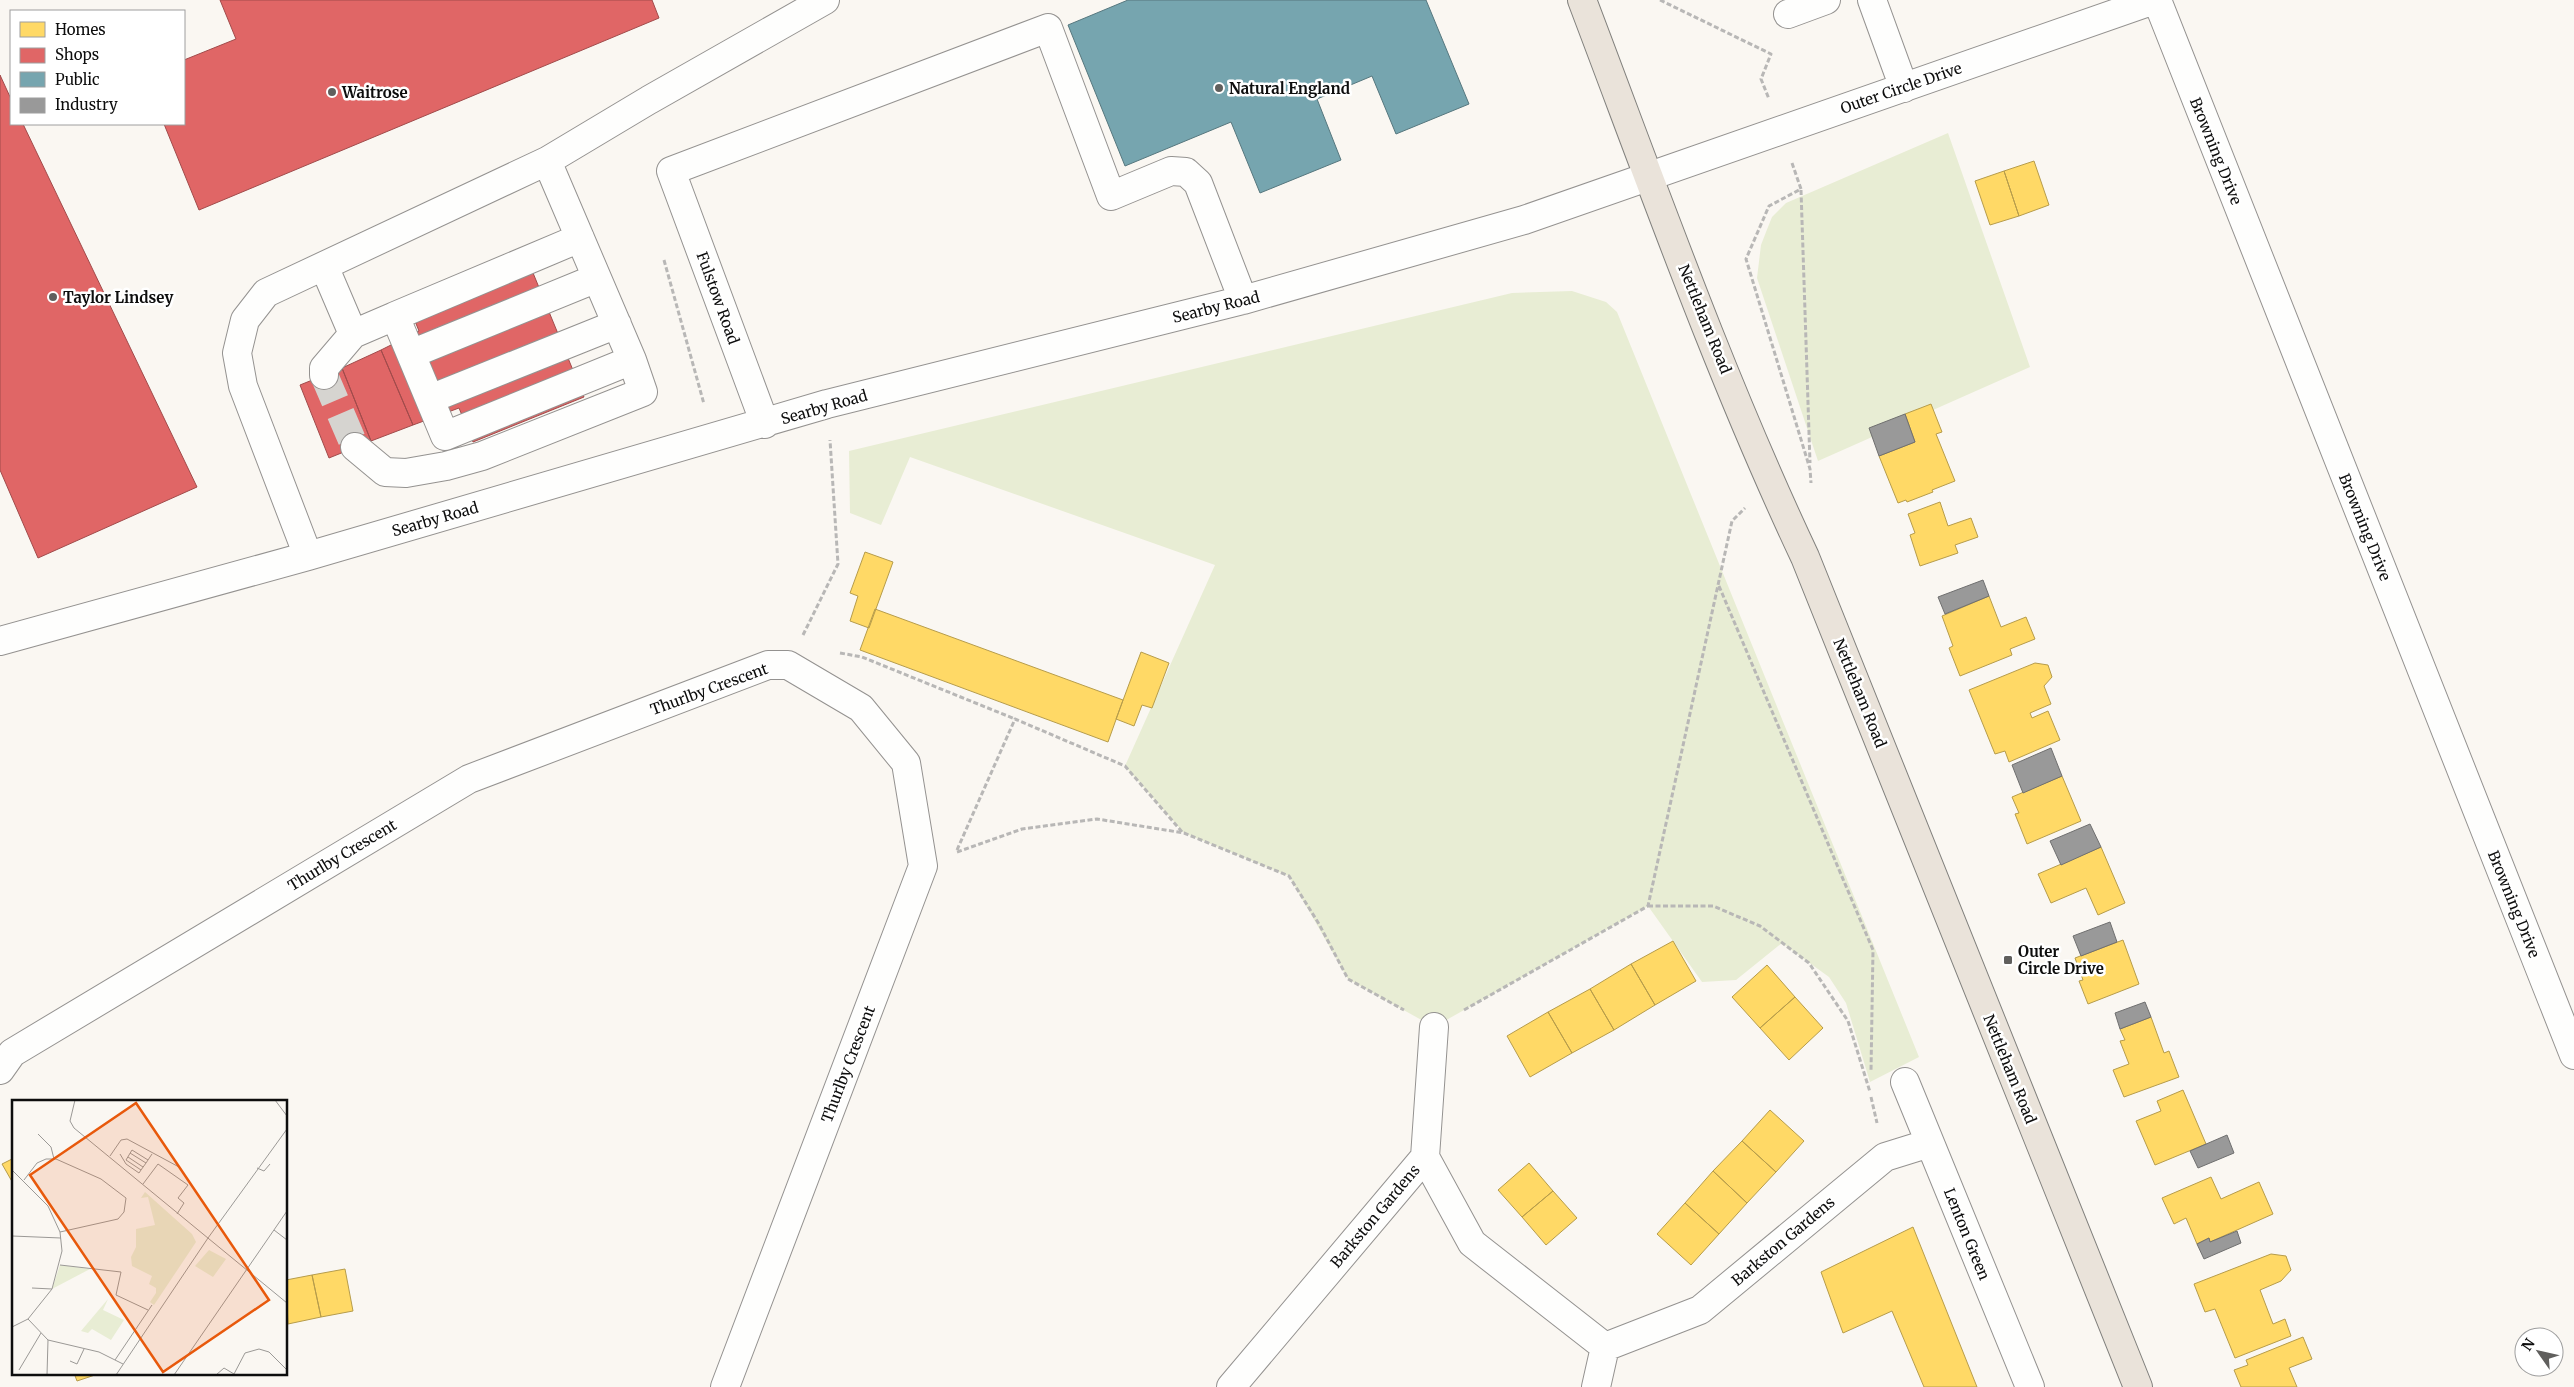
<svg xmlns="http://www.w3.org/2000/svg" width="2574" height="1387" font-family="Merriweather,serif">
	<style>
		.green { fill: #e8edd4 }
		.homes { fill: #ffd966; stroke: #b69c4b }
		.shops { fill: #e06666; stroke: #a14b4b }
		.public { fill: #76a5af; stroke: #56777e }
		.industry { fill: #999; stroke: #6f6f6f }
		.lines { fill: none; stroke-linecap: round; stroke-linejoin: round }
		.minor-tunnel { stroke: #d6d4d0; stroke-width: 28; stroke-dasharray: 28 14; stroke-linecap: butt }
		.minor-casing { stroke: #949290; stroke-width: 30 }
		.major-casing { stroke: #81807d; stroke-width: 30 }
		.path { stroke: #b8b7b6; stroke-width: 3; stroke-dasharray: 5 2.5; stroke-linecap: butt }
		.minor { stroke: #fefefd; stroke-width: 28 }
		.major { stroke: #eae3da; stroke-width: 28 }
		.poi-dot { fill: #605f5d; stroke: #fff; stroke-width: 2 }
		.labels { text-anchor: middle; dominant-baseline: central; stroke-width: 5; stroke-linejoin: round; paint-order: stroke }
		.poi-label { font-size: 15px; font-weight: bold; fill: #0d0d0d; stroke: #fff; text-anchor: start }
		.street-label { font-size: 15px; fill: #0d0d0d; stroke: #fff }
		.inset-road { fill: none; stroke: #9b9996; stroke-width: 1 }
		.view { fill: #e8590c; fill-opacity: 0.15; stroke: #e8590c; stroke-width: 2.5 }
		.inset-edge { fill: none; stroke: #0d0d0d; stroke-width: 2.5 }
	</style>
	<rect width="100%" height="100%" fill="#faf7f2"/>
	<path class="green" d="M1948 133 2030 367 1818 461 1757 278 1761 245 1766 232 1772 217 1786 203Z
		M1572 291 1606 302 1617 312 1919 1057 1870 1082 1846 1003 1829 977 1782 943 1736 980 1702 982 1648 906 1434 1027 1348 979 1289 876 1184 833 1125 766 1215 565 910 457 881 525 850 513 849 451 1512 293Z"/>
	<path class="homes" d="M2034 161 2049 205 2019 216 2004 171Z
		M2004 171 2019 216 1990 225 1975 181Z
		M1931 404 1942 432 1936 434 1955 481 1932 490 1933 492 1907 502 1906 500 1898 503 1879 456 1915 442 1905 414Z
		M1940 502 1948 526 1971 518 1978 537 1955 545 1958 553 1920 566 1910 535 1915 533 1908 514Z
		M865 552 893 562 869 628 850 621 858 596 850 593Z
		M1989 596 2001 627 2026 617 2035 639 2010 649 2012 655 1960 676 1949 648 1953 646 1942 616Z
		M875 609 1123 700 1108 742 860 650Z
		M1141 652 1169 663 1152 708 1142 705 1134 726 1116 719Z
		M2035 663 2048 665 2052 677 2044 686 2051 704 2030 713 2032 718 2048 711 2060 740 2009 762 2005 751 1995 754 1969 690Z
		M2062 776 2081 821 2027 844 2015 814 2019 813 2012 797Z
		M2101 847 2125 903 2098 915 2086 888 2051 903 2038 874Z
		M2123 940 2139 984 2088 1004 2079 981 2083 980 2075 958Z
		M1673 941 1696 981 1655 1005 1631 964Z
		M1631 964 1655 1005 1614 1030 1590 989Z
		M1767 965 1795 997 1760 1028 1732 997Z
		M1590 989 1614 1030 1572 1053 1548 1012Z
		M1795 997 1823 1028 1789 1060 1760 1028Z
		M1548 1012 1572 1053 1530 1077 1507 1036Z
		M2151 1017 2164 1053 2169 1051 2179 1077 2124 1097 2113 1070 2129 1064 2120 1041 2125 1040 2120 1029Z
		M2183 1090 2206 1144 2155 1165 2136 1121 2161 1111 2157 1101Z
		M1770 1110 1804 1141 1776 1172 1742 1141Z
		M1742 1141 1776 1172 1747 1203 1713 1171Z
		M14 1158V1185L2 1164Z
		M1529 1163 1553 1191 1522 1217 1498 1190Z
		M1713 1171 1747 1203 1719 1234 1685 1203Z
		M2211 1177 2221 1199 2259 1182 2273 1214 2210 1242 2209 1238 2197 1244 2186 1218 2174 1224 2162 1198Z
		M1553 1191 1577 1218 1546 1245 1522 1217Z
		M1685 1203 1719 1234 1691 1265 1657 1234Z
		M1913 1227 1977 1387H1924L1892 1311 1843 1333 1821 1272Z
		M2271 1254 2286 1256 2291 1270 2281 1281 2260 1290 2273 1324 2285 1319 2291 1336 2235 1358 2215 1309 2205 1312 2194 1284Z
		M345 1269 353 1311 321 1317 312 1275Z
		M312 1275 321 1317 288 1324 286 1280Z
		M2303 1337 2312 1359 2289 1368 2297 1387H2241L2234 1370 2248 1365 2246 1360Z
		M74 1373H101L77 1381Z"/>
	<path class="shops" d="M220 0H652L659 18 199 210 164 124H184V60L236 39Z
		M0 75 11 99V124H23L197 487 38 558 0 470Z
		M524 251 584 397 473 442 459 408 413 425 381 350 419 331 406 299Z
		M381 350 413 425 371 441 342 368Z
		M342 368 371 441 329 458 300 385Z"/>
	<path class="public" d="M1128 0H1426L1469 104 1396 134 1372 76 1317 99 1341 160 1260 193 1231 122 1125 166 1068 25Z"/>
	<path class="industry" d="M1905 414 1915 442 1879 456 1869 428Z
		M1983 580 1989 596 1945 614 1938 597Z
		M2051 748 2062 776 2023 793 2012 765Z
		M2090 824 2101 847 2061 865 2050 841Z
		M2110 922 2117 942 2081 956 2073 936Z
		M2145 1002 2151 1017 2120 1029 2115 1013Z
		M2227 1135 2234 1153 2198 1168 2190 1151Z
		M2237 1231 2241 1243 2204 1259 2197 1244 2209 1238 2210 1242Z"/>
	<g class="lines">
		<path class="minor-tunnel" d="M324 375 355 447"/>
		<defs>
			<path id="minor" d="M1872 0 1904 88
				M2157 0 2574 1055
				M1788 14 1826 0
				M547 161 632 360 445 436 395 316 580 238
				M324 266 353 334 395 316
				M411 354 597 278
				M324 375V368L353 334
				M430 399 617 324
				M765 424 671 171 1048 28 1111 196 1171 171 1186 172 1198 183 1243 300
				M355 447 385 472 406 473 446 466 482 456 643 392 632 360
				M308 556 243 386 237 353 245 320 266 293 547 161 649 100 825 0
				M0 641 308 556 827 404 1243 300 1524 220 2154 0
				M0 1070 12 1053 469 779 768 665H788L861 708 906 763 923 866 725 1387
				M1905 1082 2030 1387
				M1425 1157 1434 1027
				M1231 1387 1425 1157 1472 1243 1605 1347 1700 1310 1885 1157 1930 1143
				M1596 1387 1605 1347"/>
			<path id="major" d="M1582 0C1653 187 1720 377 1805 557L2138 1387"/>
		</defs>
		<use href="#minor" class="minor-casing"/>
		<use href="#major" class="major-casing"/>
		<path class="path" d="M1660 0 1771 54 1761 79 1769 99
			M1792 163 1801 189 1769 206 1746 259 1810 469 1811 483
			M1801 190 1810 463
			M664 260 704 404
			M1719 586 1873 950 1871 1071
			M803 635 838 564 830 440
			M840 653 862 657 1015 719
			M957 850 1015 719 1125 766 1183 833
			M957 852 1022 829 1097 819 1184 833 1289 876 1319 924 1348 979 1404 1010
			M1648 906H1713L1760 926 1809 963 1848 1021 1870 1092
			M1464 1010 1648 906 1732 521 1745 508
			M1871 1097 1877 1123"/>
		<use href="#minor" class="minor"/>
		<use href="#major" class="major"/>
	</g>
	<g class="poi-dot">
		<circle cx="1219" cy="88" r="5"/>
		<circle cx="332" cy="92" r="5"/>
		<circle cx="53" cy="297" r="5"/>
		<rect x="2003" y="955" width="10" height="10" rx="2.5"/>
	</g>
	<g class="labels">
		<g class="poi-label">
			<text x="1229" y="88">Natural England</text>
			<text x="342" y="92">Waitrose</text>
			<text x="63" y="297">Taylor Lindsey</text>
			<text x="2018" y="951">Outer<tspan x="2018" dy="17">Circle Drive</tspan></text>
		</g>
		<g class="street-label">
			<text transform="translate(1901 88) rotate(-19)">Outer Circle Drive</text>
			<text transform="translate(2216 151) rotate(68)">Browning Drive</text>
			<text transform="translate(718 298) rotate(70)">Fulstow Road</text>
			<text transform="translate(1216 307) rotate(-14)">Searby Road</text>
			<text transform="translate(1705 319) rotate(68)">Nettleham Road</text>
			<text transform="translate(824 407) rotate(-16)">Searby Road</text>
			<text transform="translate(435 519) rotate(-16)">Searby Road</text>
			<text transform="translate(2365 527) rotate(68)">Browning Drive</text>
			<text transform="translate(709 689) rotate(-20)">Thurlby Crescent</text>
			<text transform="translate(1860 693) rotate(68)">Nettleham Road</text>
			<text transform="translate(342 855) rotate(-31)">Thurlby Crescent</text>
			<text transform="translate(2514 904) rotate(68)">Browning Drive</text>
			<text transform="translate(848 1064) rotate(-69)">Thurlby Crescent</text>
			<text transform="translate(2010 1069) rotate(68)">Nettleham Road</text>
			<text transform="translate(1375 1216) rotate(-50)">Barkston Gardens</text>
			<text transform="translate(1967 1234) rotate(68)">Lenton Green</text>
			<text transform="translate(1783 1241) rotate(-40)">Barkston Gardens</text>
		</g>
	</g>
	<g transform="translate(12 1100)">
		<rect width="275" height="275" fill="#faf7f2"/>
		<path d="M133 92 180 134 184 142 142 205 138 202 144 193V188L137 184 140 176 120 166 119 157 124 147V129L143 125 136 97 129 98ZM197 150 214 159 201 177 183 166ZM48 165 78 169 40 189ZM96 199 91 210 112 220 99 240 80 229 76 233 69 231Z" fill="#e8edd4"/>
		<path class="inset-road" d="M63 0 58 21 62 28 275 203M263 0 275 16M26 34 39 47 42 59M118 53 134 63M108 54 114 64 127 73 129 70M98 56 109 40 115 39 167 67M116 57 131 67M136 60 120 50 114 60 129 70 134 63 140 54M245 68 252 71 258 64M0 70 36 106 48 132 50 151 40 189 16 219 0 227M12 80 25 63 34 59H44L89 79 114 98 112 112 106 119 48 132M131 84 146 64 176 85 166 98 172 103 165 114M262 130 275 140M0 136 49 138M48 165 109 172 104 195 136 210M20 188 40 189M16 219 36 240 87 252 111 264M103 260 140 205M58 261 65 264 72 249M7 270 29 233M222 274 233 253 247 249 257 252 275 270M35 275 36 240M104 275 196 138 275 29M162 275 275 111M204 275 212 268 222 274"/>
		<path class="view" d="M124 3 257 200 151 272 18 75Z"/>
		<rect width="275" height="275" class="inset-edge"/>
	</g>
	<rect x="10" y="10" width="175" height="115" fill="#ffffff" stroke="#9e9e9e"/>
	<rect x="20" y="22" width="25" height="15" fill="#ffd966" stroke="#9e9e9e"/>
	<text x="55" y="35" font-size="15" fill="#0d0d0d">Homes</text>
	<rect x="20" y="48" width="25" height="15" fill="#e06666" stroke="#9e9e9e"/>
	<text x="55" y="60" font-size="15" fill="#0d0d0d">Shops</text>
	<rect x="20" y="72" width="25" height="15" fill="#76a5af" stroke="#9e9e9e"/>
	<text x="55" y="85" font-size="15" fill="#0d0d0d">Public</text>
	<rect x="20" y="98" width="25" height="15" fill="#999999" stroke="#9e9e9e"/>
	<text x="55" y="110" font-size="15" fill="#0d0d0d">Industry</text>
	<g transform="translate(2539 1352) rotate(304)"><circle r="24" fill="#ffffff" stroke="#9e9e9e"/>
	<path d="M0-4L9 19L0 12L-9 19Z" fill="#605f5d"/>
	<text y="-8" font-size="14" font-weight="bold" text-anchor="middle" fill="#0d0d0d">N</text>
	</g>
</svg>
